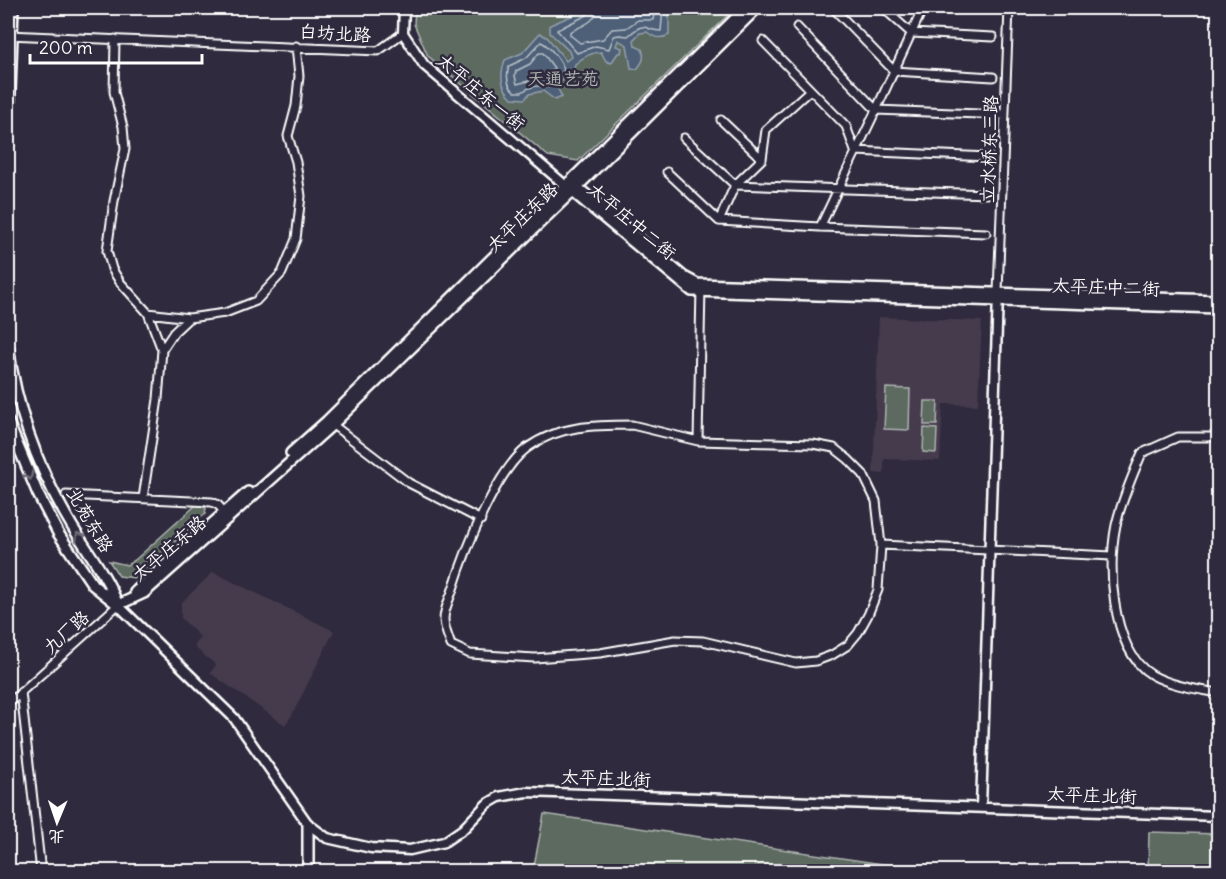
<svg xmlns="http://www.w3.org/2000/svg" width="1226" height="879" font-family="Delius,'LXGW WenKai TC',sans-serif">
	<style>
		.built { fill: #443a4d }
		.green { fill: #5c6a60; stroke: #aeb4b0; stroke-width: 1.5 }
		.water { fill: #4d6178; stroke: #94a0ae; stroke-width: 1.5 }
		.lines { fill: none; stroke-linecap: round; stroke-linejoin: round }
		.shore { stroke: #b8c0c9; stroke-width: 1.5 }
		.minor-casing { stroke: #fff; stroke-width: 11 }
		.tertiary-casing { stroke: #fff; stroke-width: 13 }
		.secondary-casing { stroke: #fff; stroke-width: 14 }
		.minor { stroke: #2f2a3d; stroke-width: 7 }
		.tertiary { stroke: #2f2a3d; stroke-width: 8 }
		.secondary { stroke: #2f2a3d; stroke-width: 9 }
		.oneway { stroke: #6d6a77 }
		.labels { text-anchor: middle; dominant-baseline: central; stroke-width: 5; stroke-linejoin: round; paint-order: stroke }
		.street-label { font-size: 18px; fill: #fff; stroke: #2f2a3d }
		.park-label { font-size: 18px; fill: #aeb4b0; stroke: #2f2a3d }
	</style>
	<rect width="100%" height="100%" fill="#2f2a3d"/>
	<filter id="ink" filterUnits="userSpaceOnUse"><feTurbulence type="fractalNoise" baseFrequency=".0167" numOctaves="2"/><feDisplacementMap in="SourceGraphic" scale="12" xChannelSelector="R" yChannelSelector="G"/><feConvolveMatrix kernelMatrix="1 2 1 2 8 2 1 2 1" color-interpolation-filters="sRGB"/></filter>
	<g filter="url(#ink)">
		<path class="built" d="M879 317 982 321 978 405 943 404 940 461 884 459V474L873 473Z
			M8 455 15 476H8L16 508 8 511Z
			M213 572 334 631 292 715 285 725 210 673 216 665 194 647 200 637 181 618V603Z"/>
		<path class="green" d="M415 8H735L578 161 548 156 428 56 414 24Z
			M886 388 910 389 909 430 884 429Z
			M925 401H938L937 425H924Z
			M924 428 937 429 936 453 923 452Z
			M196 505 206 508 205 514 135 578 119 576 109 561 127 565 135 560Z
			M544 814 930 871H533Z
			M1149 832 1218 834V871H1148Z"/>
		<path class="water" d="M590 8H669V35C660 40 654 37 647 32L640 33 634 39 635 46 642 49C645 58 643 62 637 69L631 68 627 45 618 40 616 46 622 48 621 53H618L611 63 606 61 601 52C590 52 582 58 575 64L573 73 565 77 557 87 562 97 555 100 543 91 529 94 525 99 512 98C500 86 500 75 505 60L522 53 540 33 548 38 566 61 571 57 569 51 550 33V25Z"/>
		<g class="lines">
			<path class="shore" d="M590 8 587 15 557 30 577 53 596 46 609 49 614 36 619 35 628 36C647 19 643 31 661 31L663 8
				M597 8C596 23 582 25 570 32V35L580 43 603 39 612 29 626 28 638 20H653L655 8
				M541 42C550 46 561 61 564 70L550 87C541 85 530 86 522 92H515C506 85 506 76 509 66L526 58Z
				M539 53H543L554 68 548 76 517 84 515 76 516 71 530 64Z"/>
			<defs>
				<path id="minor" d="M883 8 911 33 993 37
					M834 9 894 71 993 77
					M797 27 876 110 923 8
					M8 35 378 51 403 33
					M115 39 114 92 123 127 125 149 114 201 107 251 112 269 120 282 148 313 162 350 158 399 143 498
					M763 41 846 126 855 151 989 157
					M684 138 735 185 988 194
					M762 159 766 130 810 90
					M667 172 719 221 820 227 986 233
					M719 221 735 185 762 159 721 120
					M820 227 876 110 1005 115
					M998 292 1009 8
					M148 313 189 318 225 313 256 301 282 273 296 239 301 196 296 162 288 136 296 106 299 76 296 46
					M162 350 174 332 189 318
					M329 422 409 483 481 520
					M632 425 698 441 813 444 834 448 848 459 863 474 876 501 881 545 878 590 868 615 858 633 848 645 832 655 816 661 796 663 703 641 675 640 600 653 535 658 470 654 451 645C448 636 444 628 444 619 444 610 449 600 452 592 464 554 495 472 527 448 558 425 596 425 632 425Z
					M1218 437H1178L1142 453C1133 474 1124 495 1118 517 1106 559 1110 651 1152 675 1172 686 1197 689 1218 693
					M698 441 701 287
					M66 495 212 502 218 505 228 516
					M881 545 1112 556
					M21 692 41 872
					M8 704 118 605"/>
				<path id="tertiary" d="M404 8 403 33 424 65 566 186
					M118 605 234 718 308 824 327 838 371 848 410 850 444 842 463 829 487 804 499 797 526 792 1218 816
					M981 807 998 295"/>
				<path id="secondary" d="M8 149 13 8
					M571 186 577 187 684 277 697 284 1218 300
					M567 187 692 291 1218 308
					M8 345C16 409 39 471 72 526 88 552 107 576 118 605
					M8 422 38 494 58 533 93 585 118 605
					M291 453 327 421 746 8
					M135 592 248 492
					M118 605 144 593 332 425 587 177 757 8
					M308 824V872"/>
			</defs>
			<use href="#minor" class="minor-casing"/>
			<use href="#tertiary" class="tertiary-casing"/>
			<use href="#secondary" class="secondary-casing"/>
			<use href="#minor" class="minor"/>
			<use href="#tertiary" class="tertiary"/>
			<use href="#secondary" class="secondary"/>
		</g>
		<defs><path id="oneway-chevron" d="M-2-3.5L2.5 0L-2 3.5" fill="none" stroke-width="1.6" stroke-linecap="round" stroke-linejoin="round" transform="scale(1.5)"/></defs>
		<g class="oneway">
			<use href="#oneway-chevron" transform="translate(29 476) rotate(66)"/>
			<use href="#oneway-chevron" transform="translate(79 536) rotate(-123)"/>
		</g>
	</g>
	<g class="labels">
		<g class="street-label">
			<text transform="translate(335 33) rotate(3)">白坊北路</text>
			<text transform="translate(481 92) rotate(40)">太平庄东一街</text>
			<text transform="translate(989 149) rotate(-88)">立水桥东三路</text>
			<text transform="translate(522 217) rotate(-44)">太平庄东路</text>
			<text transform="translate(632 221) rotate(40)">太平庄中二街</text>
			<text transform="translate(1106 287) rotate(2)">太平庄中二街</text>
			<text transform="translate(90 520) rotate(59)">北苑东路</text>
			<text transform="translate(169 548) rotate(-40)">太平庄东路</text>
			<text transform="translate(66 632) rotate(-42)">九厂路</text>
			<text transform="translate(606 778) rotate(2)">太平庄北街</text>
			<text transform="translate(1092 795) rotate(2)">太平庄北街</text>
		</g>
		<g class="park-label">
			<text x="563" y="78">天通艺苑</text>
		</g>
	</g>
	<rect width="1226" height="879" fill="none" stroke="#2f2a3d" stroke-width="30"/>
	<rect x="15" y="15" width="1196" height="849" fill="none" stroke="#fff" stroke-width="2" filter="url(#ink)"/>
	<g transform="translate(57 822) rotate(182)" stroke="#2f2a3d" stroke-width="4.5" paint-order="stroke">
	<path d="M0-4.5L10 22L0 15L-10 22Z" fill="#ffffff"/>
	<text y="-9" font-size="16" font-weight="bold" text-anchor="middle" fill="#ffffff">北</text>
	</g>
	<path d="M30 54v9h172v-9" fill="none" stroke="#ffffff" stroke-width="3"/>
	<text x="39" y="54" font-size="18" fill="#ffffff" stroke="#2f2a3d" stroke-width="4.5" paint-order="stroke">200 m</text>
</svg>
